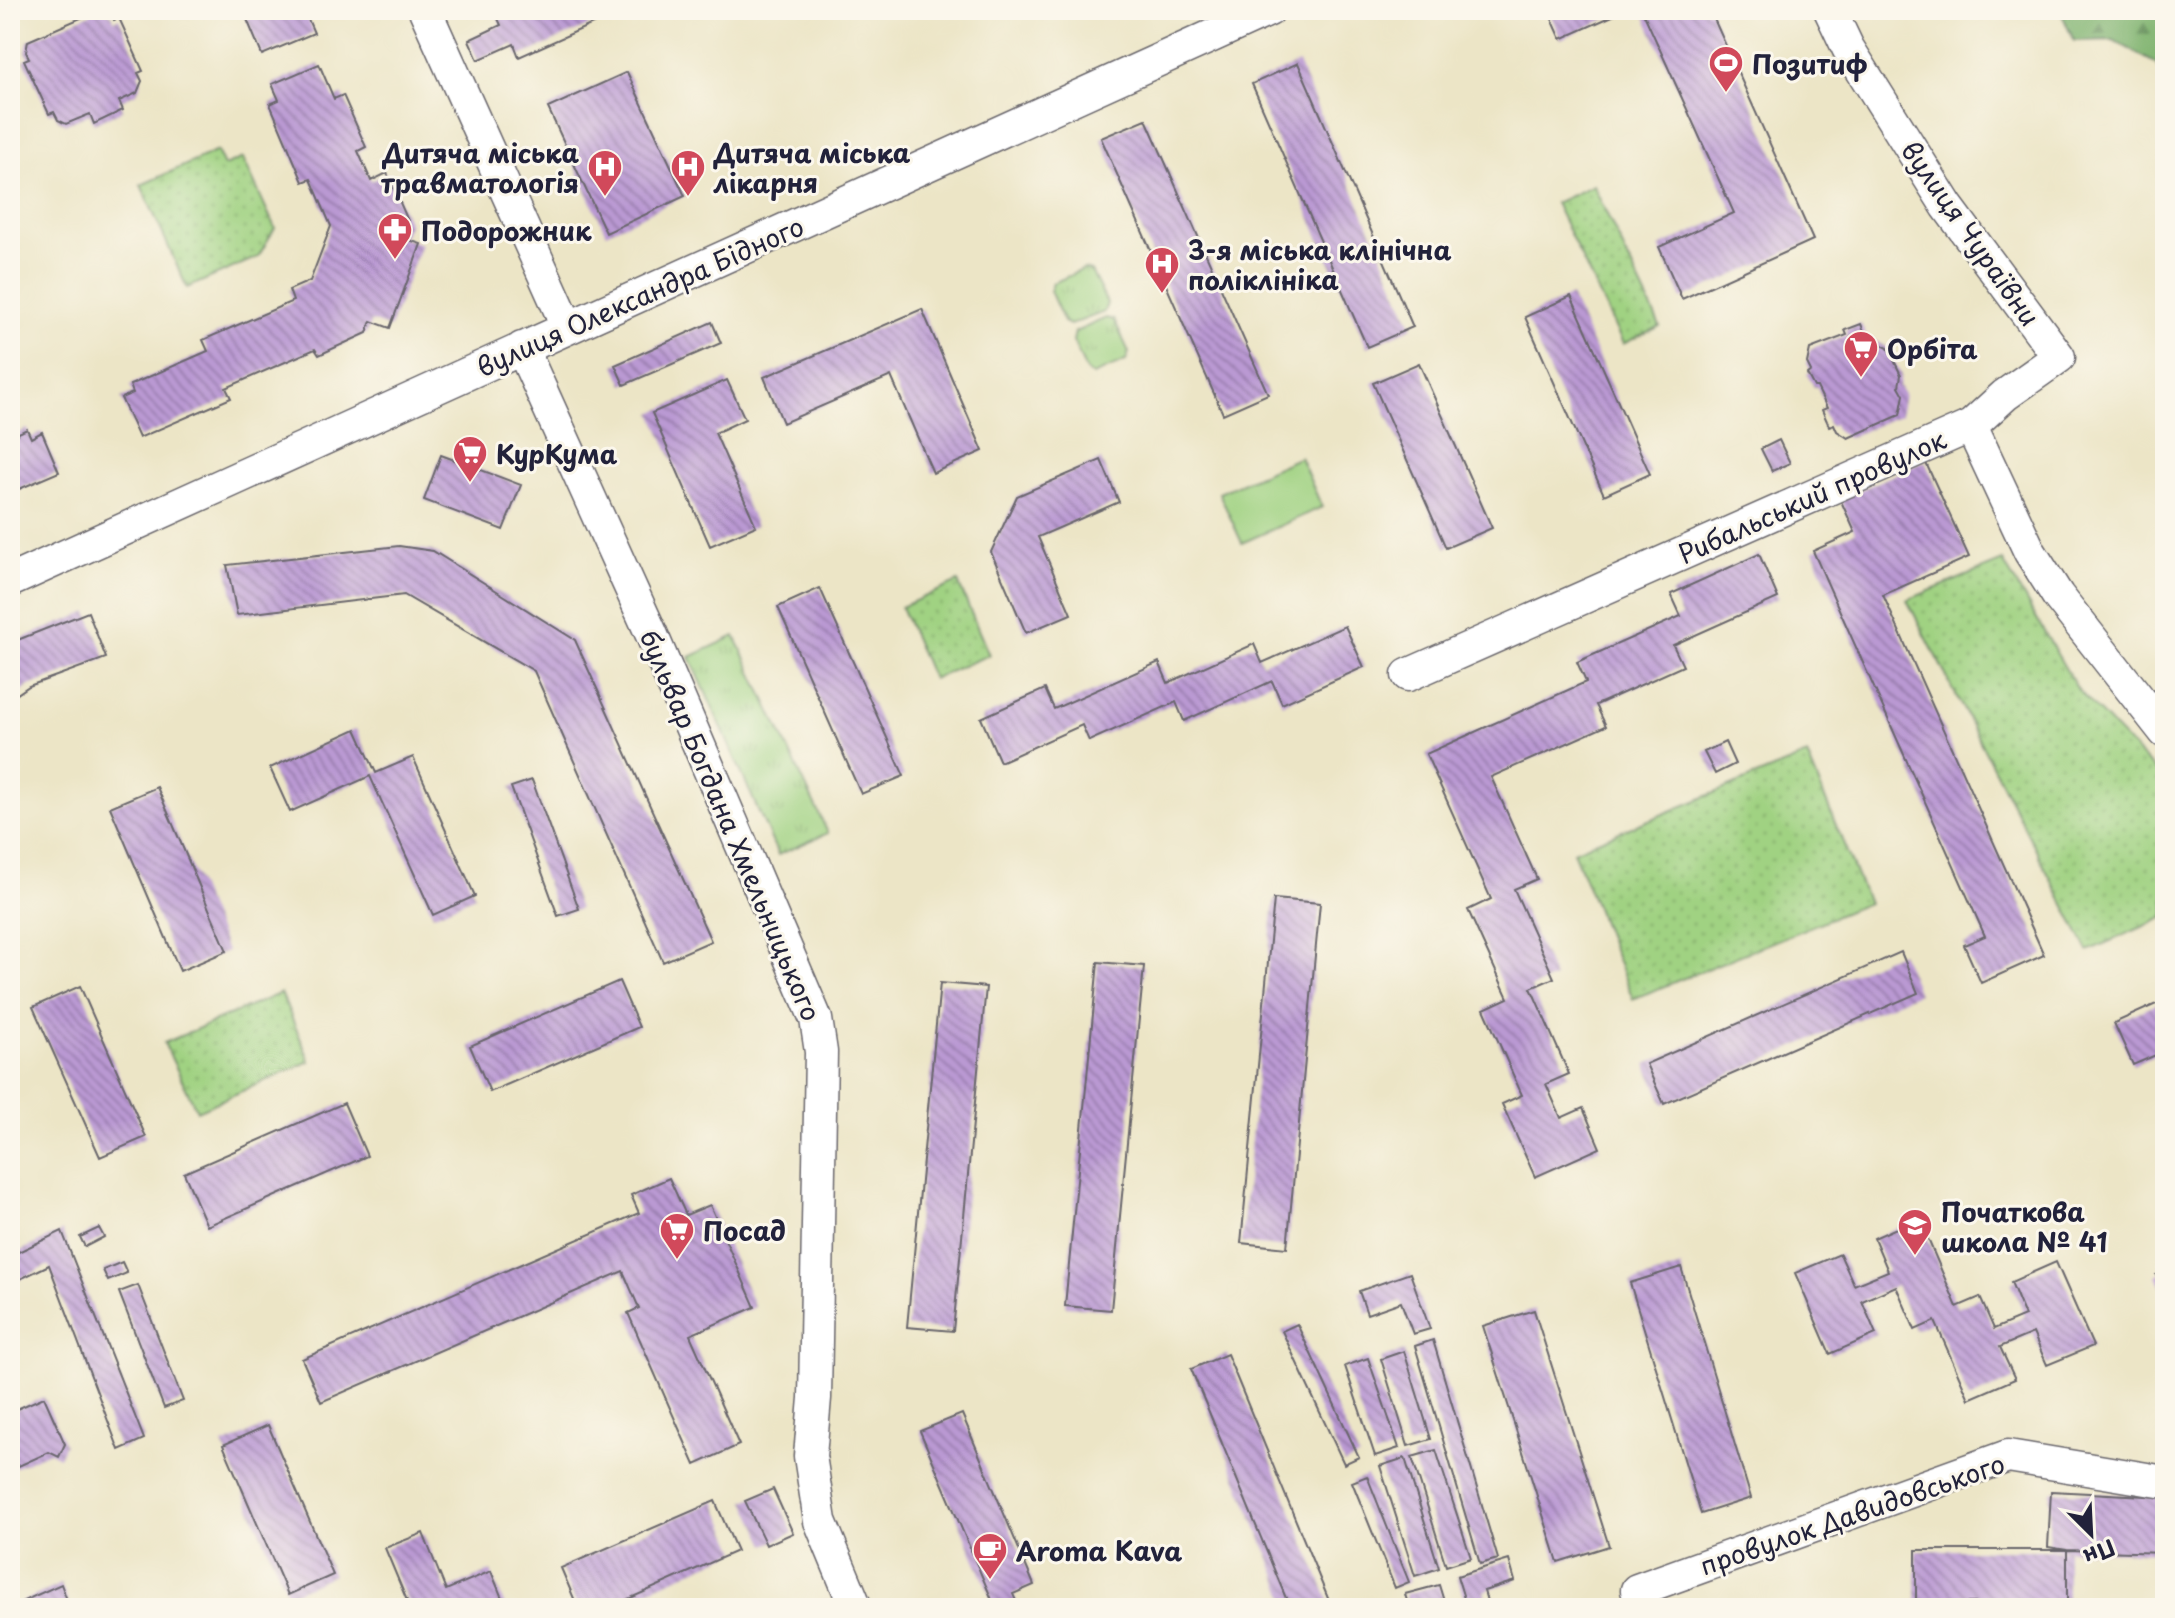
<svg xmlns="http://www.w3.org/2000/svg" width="2175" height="1618" font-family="'Playpen Sans',sans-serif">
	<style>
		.grass { fill: url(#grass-tufts); stroke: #617a5e; stroke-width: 2 }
		.forest { fill: url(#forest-firs); stroke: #516b56; stroke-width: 2 }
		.park { fill: url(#park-dots); stroke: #617a5e; stroke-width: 2 }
		.garden { fill: #a0d282; stroke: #617a5e; stroke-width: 2 }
		.building { fill: url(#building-back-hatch) }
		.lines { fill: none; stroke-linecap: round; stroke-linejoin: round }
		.minor-casing { stroke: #69666c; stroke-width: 35 }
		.minor { stroke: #fff; stroke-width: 32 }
		.labels { text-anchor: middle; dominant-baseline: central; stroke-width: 6; stroke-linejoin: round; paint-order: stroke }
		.poi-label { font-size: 26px; font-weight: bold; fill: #22223b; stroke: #fbf7ec; text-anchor: start }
		.street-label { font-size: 26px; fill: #22223b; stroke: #fbf7ec }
	</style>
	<defs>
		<pattern id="grass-tufts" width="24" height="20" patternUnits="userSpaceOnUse" patternTransform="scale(2)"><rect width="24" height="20" fill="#a0d282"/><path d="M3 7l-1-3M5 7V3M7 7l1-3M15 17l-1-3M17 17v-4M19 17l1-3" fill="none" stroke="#8ab471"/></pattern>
		<pattern id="forest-firs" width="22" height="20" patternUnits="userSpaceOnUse" patternTransform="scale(2)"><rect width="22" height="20" fill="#80b470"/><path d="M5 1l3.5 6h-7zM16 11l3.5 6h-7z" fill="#68925d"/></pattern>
		<pattern id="park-dots" width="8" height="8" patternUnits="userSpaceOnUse" patternTransform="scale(2)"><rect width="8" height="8" fill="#a0d282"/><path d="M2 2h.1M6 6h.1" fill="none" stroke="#8ab471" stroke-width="1.8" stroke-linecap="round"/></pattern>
		<pattern id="building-back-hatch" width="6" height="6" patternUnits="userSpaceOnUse" patternTransform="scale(2)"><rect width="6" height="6" fill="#ba99d3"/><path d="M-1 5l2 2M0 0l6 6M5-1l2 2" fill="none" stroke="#977cac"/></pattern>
	</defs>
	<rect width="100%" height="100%" fill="#fbf7ec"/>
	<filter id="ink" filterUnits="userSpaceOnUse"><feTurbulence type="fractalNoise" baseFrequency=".0125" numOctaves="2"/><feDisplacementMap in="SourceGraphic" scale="16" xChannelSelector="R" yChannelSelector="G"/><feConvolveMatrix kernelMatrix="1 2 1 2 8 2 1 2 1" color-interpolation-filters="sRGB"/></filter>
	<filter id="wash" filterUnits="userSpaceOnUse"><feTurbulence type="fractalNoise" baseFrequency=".006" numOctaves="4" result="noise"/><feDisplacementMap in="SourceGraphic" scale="32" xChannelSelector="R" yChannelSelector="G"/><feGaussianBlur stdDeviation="1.8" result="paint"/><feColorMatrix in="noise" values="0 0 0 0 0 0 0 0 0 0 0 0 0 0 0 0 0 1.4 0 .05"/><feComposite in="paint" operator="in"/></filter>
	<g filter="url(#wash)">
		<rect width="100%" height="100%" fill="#ece5c6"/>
		<path class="grass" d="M1084 269 1091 271 1107 303 1104 312 1070 325 1064 322 1050 291 1053 283Z
			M1106 318 1114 320 1129 352 1126 361 1093 375 1086 371 1073 341 1075 332Z
			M735 636 828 833 778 855 690 657Z"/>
		<path class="forest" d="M2060 10H2165V81L2156 64 2113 40 2074 41Z"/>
		<path class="park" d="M217 151 224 166 243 158 275 228 258 257 187 288 141 185Z
			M1593 185 1660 326 1623 344 1555 203Z
			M2003 561 2078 690 2165 781V917L2088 951 1907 600Z
			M958 582 989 655 932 679 901 607Z
			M1807 755 1868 903 1633 999 1573 851Z
			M281 993 310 1061 197 1111 164 1043Z"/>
		<path class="garden" d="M1300 457 1322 507 1242 543 1219 493Z"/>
		<g id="blocks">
			<path class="building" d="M99 10 112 14 114 20 119 18 143 71 138 73 142 81 137 93 119 101 123 110 94 124 90 114 66 124 58 120 54 112 49 114 24 60 29 58 26 52 28 41Z
				M254 10H304L314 33 262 55 246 17 255 13Z
				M494 10H624L519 57 514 44 478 60 469 40 501 25Z
				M1548 10H1626L1561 39Z
				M1642 10H1710L1813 240 1682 299 1659 247 1734 213Z
				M1298 63 1413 327 1367 347 1252 84Z
				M319 64 334 99 343 95 366 147 358 151 371 181 387 173 409 223 403 238 421 244 390 328 371 321 367 333 319 355 315 349 226 388 231 398 139 438 121 398 133 393 130 385 208 351 203 340 293 301 289 290 310 281 331 226 311 179 303 182 270 104 279 100 272 84Z
				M627 72 685 196 606 233 548 108Z
				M1146 119 1268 394 1223 414 1101 138Z
				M1571 296 1650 474 1604 495 1525 317Z
				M922 309 983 451 933 473 891 376 783 423 764 377Z
				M712 322 721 343 624 385 615 365Z
				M1861 324 1866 336 1888 348 1901 375 1899 386 1904 395 1900 415 1848 438 1837 431 1834 424 1829 426 1822 410 1827 408 1817 387H1814L1807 374 1811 371 1807 363 1810 349 1847 335 1845 330Z
				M1419 363 1492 528 1446 548 1373 383Z
				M727 380 745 419 715 433 756 526 710 546 652 413Z
				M27 429 31 438 42 432 59 472 10 493V437Z
				M1779 440 1790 463 1772 471 1761 449Z
				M441 455 521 485 503 530 424 500Z
				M1101 460 1119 502 1038 537 1071 614 1026 633 991 552 1017 496Z
				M1925 461 1969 557 1883 595 2044 955 1981 983 1964 945 1985 936 1813 551 1855 532 1840 499Z
				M399 546 433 551 575 640 711 941 663 962 534 671 404 595 237 615 227 565Z
				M1759 554 1778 598 1673 645 1683 666 1596 705 1606 726 1491 777 1537 879 1514 889 1554 978 1531 988 1569 1074 1546 1084 1561 1118 1583 1108 1600 1148 1535 1177 1502 1104 1522 1095 1484 1009 1508 998 1468 910 1491 899 1426 754 1586 682 1577 662 1681 616 1671 594Z
				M820 588 904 776 861 794 778 607Z
				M88 612 106 658 29 686 10 699V643Z
				M1345 626 1364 667 1282 704 1272 681 1184 721 1176 702 1089 741 1082 725 1000 762 981 718 1045 689 1054 709 1159 662 1168 683 1254 644 1262 663Z
				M356 729 376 773 413 757 475 896 433 915 370 776 290 812 270 768Z
				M1725 742 1735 764 1715 774 1704 752Z
				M532 780 579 909 558 916 511 787Z
				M157 787 227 951 180 971 110 807Z
				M1274 899 1320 903 1287 1248 1241 1243Z
				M1901 952 1918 993 1664 1104 1646 1064Z
				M1098 962 1144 966 1111 1310 1065 1306Z
				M619 981 639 1027 490 1092 470 1046Z
				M940 983 986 987 953 1331 907 1327Z
				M80 986 146 1137 100 1157 33 1007Z
				M2165 1000V1051L2133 1065 2114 1023Z
				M344 1103 367 1156 207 1226 184 1173Z
				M669 1178 686 1215 710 1205 755 1307 690 1335 739 1445 695 1465 628 1313 639 1308 623 1271 321 1402 302 1359 639 1213 631 1195Z
				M1919 1218 1957 1307 1980 1297 1994 1329 2025 1316 2011 1282 2056 1262 2093 1346 2047 1365 2033 1333 2000 1347 2015 1379 1969 1399 1935 1321 1915 1330 1896 1286 1862 1301 1876 1334 1830 1354 1795 1273 1840 1254 1854 1285 1888 1271 1874 1238Z
				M99 1228 104 1237 85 1247 80 1237Z
				M62 1231 144 1439 119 1450 49 1265 10 1284V1256Z
				M122 1262 127 1273 108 1281 103 1270Z
				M1681 1267 1751 1498 1701 1514 1630 1283Z
				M2165 1271V1296L2156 1275Z
				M1410 1273 1430 1329 1413 1334 1401 1302 1367 1314 1359 1291Z
				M138 1285 183 1401 164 1408 119 1292Z
				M1534 1310 1609 1546 1558 1562 1483 1326Z
				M1297 1324 1359 1457 1344 1464 1282 1331Z
				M1433 1340 1498 1559 1480 1564 1415 1346Z
				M1404 1351 1431 1439 1408 1446 1381 1359Z
				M1227 1354 1332 1608H1290L1207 1407 1191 1369Z
				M1368 1358 1399 1448 1375 1456 1345 1366Z
				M44 1397 65 1444 59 1457 49 1452 10 1470V1412Z
				M962 1414 1034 1585 1013 1594 1019 1608H980L993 1602 920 1431Z
				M268 1425 333 1575 288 1595 223 1445Z
				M1436 1450 1471 1558 1446 1566 1412 1457Z
				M1405 1458 1439 1568 1415 1576 1380 1466Z
				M1367 1476 1409 1582 1395 1588 1352 1482Z
				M773 1489 793 1533 766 1545 745 1501Z
				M2051 1491 2165 1497V1553L2067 1550V1603H1916V1550H2067L2048 1547Z
				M715 1501 737 1551 608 1608H578L561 1568Z
				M423 1533 446 1590 491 1571 506 1608H410L385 1548Z
				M1509 1560 1515 1581 1484 1591 1489 1608H1467L1457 1576Z
				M61 1584 70 1608H21L19 1603Z
				M1439 1585 1446 1608H1409L1405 1594Z"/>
		</g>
	</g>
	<g filter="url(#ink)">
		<use href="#blocks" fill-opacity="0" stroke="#69666c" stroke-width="2"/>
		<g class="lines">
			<defs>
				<path id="minor" d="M425 10 568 328
					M522 348 651 633 816 1019 821 1052 815 1398 810 1456 820 1521 856 1608
					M1971 426 2030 552 2058 596 2165 732
					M10 581 1269 10
					M1408 675 1971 426 2005 395 2059 357 1947 206 1848 48 1830 10
					M1637 1590 2008 1456 2165 1482"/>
			</defs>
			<use href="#minor" class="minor-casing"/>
			<use href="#minor" class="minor"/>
		</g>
	</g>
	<defs>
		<symbol id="stadium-pin" viewBox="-11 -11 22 30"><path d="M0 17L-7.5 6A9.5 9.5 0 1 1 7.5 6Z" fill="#d1495b" stroke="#fbf7ec"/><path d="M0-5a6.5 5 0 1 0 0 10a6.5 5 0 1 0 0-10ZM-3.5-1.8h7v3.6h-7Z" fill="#fff"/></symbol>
		<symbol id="hospital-pin" viewBox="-11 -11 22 30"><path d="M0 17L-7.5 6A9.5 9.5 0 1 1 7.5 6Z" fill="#d1495b" stroke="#fbf7ec"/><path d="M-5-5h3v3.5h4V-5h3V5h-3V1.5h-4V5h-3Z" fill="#fff"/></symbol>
		<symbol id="pharmacy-pin" viewBox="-11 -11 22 30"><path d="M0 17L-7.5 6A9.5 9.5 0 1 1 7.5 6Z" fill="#d1495b" stroke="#fbf7ec"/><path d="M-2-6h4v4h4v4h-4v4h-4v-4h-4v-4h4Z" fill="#fff"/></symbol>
		<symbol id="supermarket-pin" viewBox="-11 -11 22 30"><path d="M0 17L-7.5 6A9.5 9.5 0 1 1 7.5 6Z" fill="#d1495b" stroke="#fbf7ec"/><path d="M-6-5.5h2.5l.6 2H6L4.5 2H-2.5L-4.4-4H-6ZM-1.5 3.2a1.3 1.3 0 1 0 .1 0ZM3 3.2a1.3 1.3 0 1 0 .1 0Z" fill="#fff"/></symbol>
		<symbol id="school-pin" viewBox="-11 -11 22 30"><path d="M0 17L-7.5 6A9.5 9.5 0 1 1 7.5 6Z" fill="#d1495b" stroke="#fbf7ec"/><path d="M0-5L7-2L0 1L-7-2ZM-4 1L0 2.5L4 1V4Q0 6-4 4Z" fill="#fff"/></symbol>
		<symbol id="cafe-pin" viewBox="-11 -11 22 30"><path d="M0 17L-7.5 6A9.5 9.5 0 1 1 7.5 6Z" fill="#d1495b" stroke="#fbf7ec"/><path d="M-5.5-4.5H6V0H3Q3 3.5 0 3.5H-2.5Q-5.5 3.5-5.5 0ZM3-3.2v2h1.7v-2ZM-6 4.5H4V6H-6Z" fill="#fff"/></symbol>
	</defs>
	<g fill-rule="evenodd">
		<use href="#stadium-pin" x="1706" y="43" width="40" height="54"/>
		<use href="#hospital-pin" x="585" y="147" width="40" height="54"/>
		<use href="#hospital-pin" x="668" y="147" width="40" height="54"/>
		<use href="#pharmacy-pin" x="375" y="210" width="40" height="54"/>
		<use href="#hospital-pin" x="1142" y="244" width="40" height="54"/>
		<use href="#supermarket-pin" x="1841" y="328" width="40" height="54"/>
		<use href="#supermarket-pin" x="450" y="433" width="40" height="54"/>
		<use href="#school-pin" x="1895" y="1206" width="40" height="54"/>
		<use href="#supermarket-pin" x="657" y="1210" width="40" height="54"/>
		<use href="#cafe-pin" x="970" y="1530" width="40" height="54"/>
	</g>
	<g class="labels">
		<g class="poi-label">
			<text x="1752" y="63">Позитиф</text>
			<text x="579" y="152" text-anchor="end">Дитяча міська<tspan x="579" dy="30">травматологія</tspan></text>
			<text x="714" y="152">Дитяча міська<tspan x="714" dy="30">лікарня</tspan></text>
			<text x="421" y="230">Подорожник</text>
			<text x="1188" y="249">3-я міська клінічна<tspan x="1188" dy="30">поліклініка</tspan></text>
			<text x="1887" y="348">Орбіта</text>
			<text x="496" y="453">КурКума</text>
			<text x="1941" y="1211">Початкова<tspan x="1941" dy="30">школа № 41</tspan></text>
			<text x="703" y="1230">Посад</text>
			<text x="1016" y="1550">Aroma Kava</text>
		</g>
		<g class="street-label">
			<text transform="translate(1971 233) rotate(55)">вулиця Чураївни</text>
			<text transform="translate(640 296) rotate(-24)">вулиця Олександра Бідного</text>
			<text transform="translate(1812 496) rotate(-24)">Рибальський провулок</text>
			<text transform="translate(731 825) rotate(67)">бульвар Богдана Хмельницького</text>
			<text transform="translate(1852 1514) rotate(-19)">провулок Давидовського</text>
		</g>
	</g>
	<rect width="2175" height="1618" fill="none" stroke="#fbf7ec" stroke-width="40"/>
	<g transform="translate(2091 1534) rotate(156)" stroke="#fbf7ec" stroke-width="6" paint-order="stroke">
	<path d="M0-6L14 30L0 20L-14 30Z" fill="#22223b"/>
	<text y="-12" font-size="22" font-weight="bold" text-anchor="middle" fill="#22223b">Пн</text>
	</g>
</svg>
